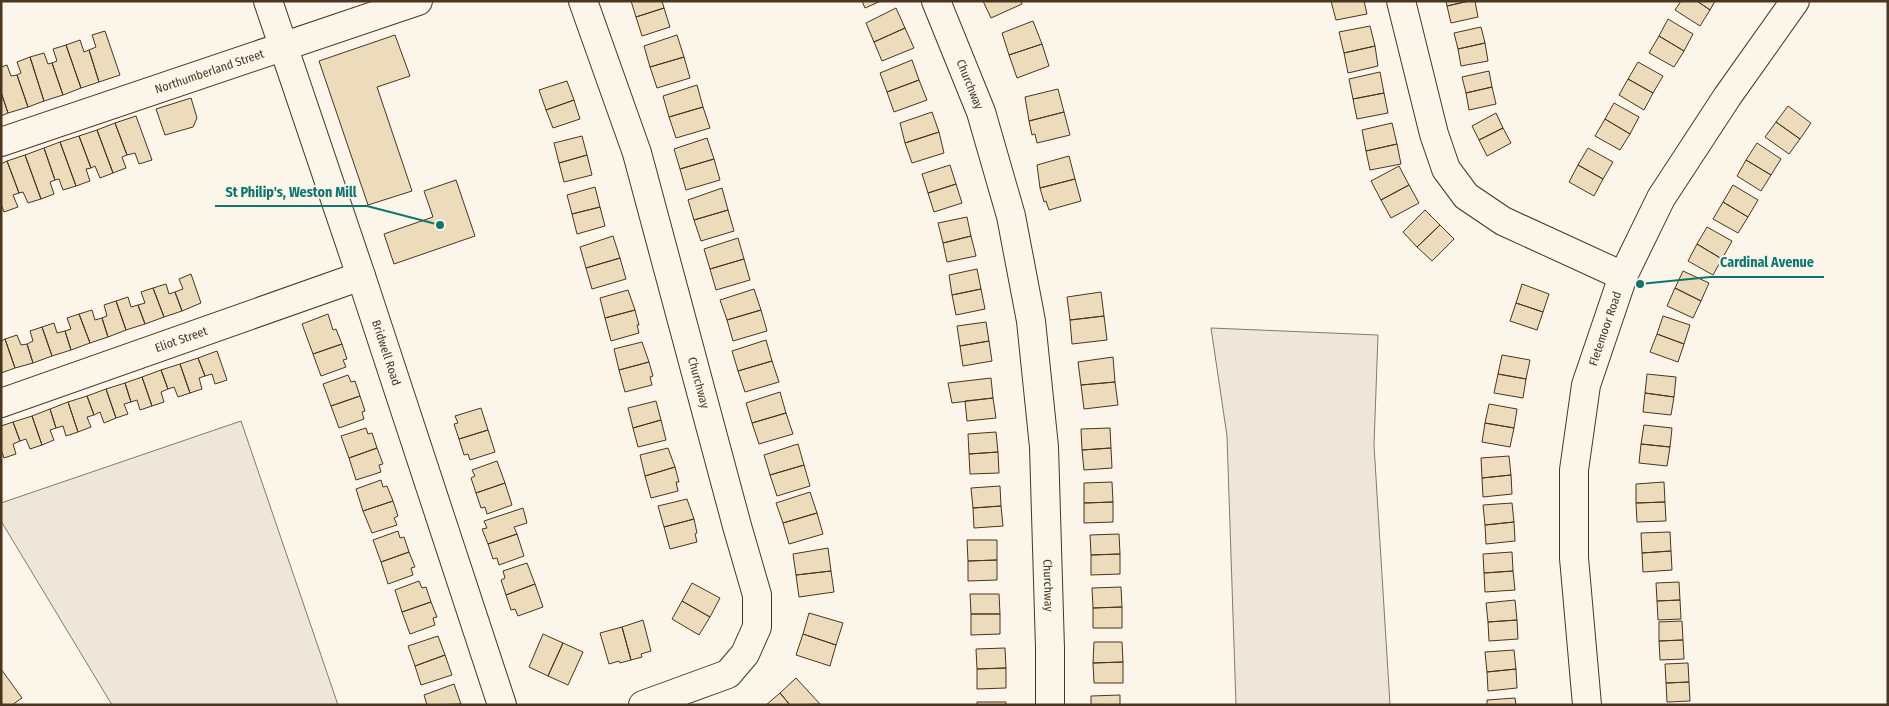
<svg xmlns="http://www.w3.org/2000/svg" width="1889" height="706" font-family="'Fira Sans Condensed',sans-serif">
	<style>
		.green { fill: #ede6d9; stroke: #887966 }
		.building { fill: #ecdcbc; stroke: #4a3520 }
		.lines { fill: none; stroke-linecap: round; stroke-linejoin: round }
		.minor-casing { stroke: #4a3520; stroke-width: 30 }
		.minor { stroke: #fbf6e9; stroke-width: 28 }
		.labels { text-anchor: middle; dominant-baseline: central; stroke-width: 4; stroke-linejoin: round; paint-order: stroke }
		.street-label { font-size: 12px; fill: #4a3520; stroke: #fbf6e9 }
		.leader { fill: none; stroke: #0f766e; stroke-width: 2 }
		.callout-dot { fill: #0f766e; stroke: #fbf6e9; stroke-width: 2 }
		.callout-label { font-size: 14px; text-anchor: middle; font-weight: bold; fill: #0f766e; stroke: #fbf6e9; stroke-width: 4; stroke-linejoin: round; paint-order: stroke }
	</style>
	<rect width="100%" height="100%" fill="#fbf6e9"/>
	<path class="green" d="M1211 328 1378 335 1374 445 1390 705H1236L1227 436Z
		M241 421 338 705H112L1 521V503Z"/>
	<path class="building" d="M631 1H662L664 8 636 17Z
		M862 1H881L865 8Z
		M983 1H1021L1022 4 991 18Z
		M1331 1H1364L1367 14 1336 20Z
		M1446 1H1469L1447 6Z
		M1469 1H1475L1478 17 1451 23 1447 6Z
		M1681 1H1697L1710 10 1700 26 1675 10Z
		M1697 1H1715L1710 10Z
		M664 8 670 27 642 36 636 17Z
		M896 8 905 28 874 42 866 23Z
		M1668 19 1693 34 1684 51 1659 36Z
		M1033 21 1042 44 1009 55 1002 33Z
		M1370 26 1375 46 1344 53 1339 32Z
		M1481 27 1485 43 1458 49 1454 33Z
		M905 28 914 48 882 61 874 42Z
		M105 31 120 75 99 82 89 50 96 47 92 35Z
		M395 35 410 76 377 87 412 191 368 205 319 61Z
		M677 35 684 57 650 67 644 46Z
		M1659 36 1684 51 1674 67 1649 53Z
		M80 40 84 52 89 50 99 82 81 88 66 45Z
		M1485 43 1488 61 1461 66 1458 49Z
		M1042 44 1049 66 1017 78 1009 55Z
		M66 45 81 88 63 95 52 63 57 61 53 49Z
		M1375 46 1378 66 1348 73 1344 53Z
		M44 53 48 64 52 63 63 95 44 101 30 57Z
		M30 57 44 101 28 107 17 75 21 73 17 62Z
		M684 57 690 78 657 88 650 67Z
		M912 60 919 80 887 92 880 73Z
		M1638 62 1663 76 1653 93 1628 79Z
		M7 65 11 76 17 75 28 107 8 113 1 92V67Z
		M1489 71 1492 87 1466 93 1462 77Z
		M1380 72 1384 93 1353 99 1349 79Z
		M1628 79 1653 93 1644 110 1619 95Z
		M919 80 927 100 894 112 887 92Z
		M567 81 574 100 546 110 539 90Z
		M697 85 703 107 669 117 663 96Z
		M1492 87 1496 104 1469 110 1466 93Z
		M1058 89 1064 112 1029 121 1025 97Z
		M1 92 8 113 1 116Z
		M1384 93 1388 113 1357 119 1353 99Z
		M191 98 197 118 193 127 165 135 156 109Z
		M574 100 580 119 553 128 546 110Z
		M1614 103 1639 117 1630 134 1605 119Z
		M1788 106 1811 123 1800 139 1776 122Z
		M703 107 710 128 676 138 669 117Z
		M932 112 939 132 905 143 900 123Z
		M1064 112 1070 135 1037 143 1035 134 1032 135 1029 121Z
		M1496 113 1503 128 1479 140 1472 126Z
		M136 116 152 160 139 164 135 153 127 155 115 123Z
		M1605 119 1630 134 1620 150 1595 136Z
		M1776 122 1800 139 1789 154 1765 137Z
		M115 123 127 155 122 157 126 168 113 173 97 130Z
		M1392 123 1397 144 1366 151 1362 130Z
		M1503 128 1511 143 1487 156 1479 140Z
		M97 130 113 173 100 178 95 166 91 168 79 136Z
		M939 132 944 153 912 163 905 143Z
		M79 136 91 168 86 169 90 181 76 186 60 142Z
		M582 136 587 155 559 163 554 143Z
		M707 138 714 159 680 169 674 149Z
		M60 142 76 186 63 190 59 179 55 180 44 148Z
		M1757 143 1781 159 1771 175 1746 160Z
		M1397 144 1401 164 1370 170 1366 151Z
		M44 148 55 180 50 182 54 194 41 199 25 155Z
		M1588 148 1613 162 1603 179 1578 165Z
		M25 155 41 199 28 203 23 192 19 193 7 161Z
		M587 155 592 175 564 182 559 163Z
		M1069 156 1075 179 1040 188 1037 165Z
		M714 159 720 180 686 190 680 169Z
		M1746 160 1771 175 1761 191 1737 176Z
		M7 161 19 193 13 195 18 207 4 212 1 204V164Z
		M950 165 956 184 928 193 922 174Z
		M1578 165 1603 179 1594 196 1569 182Z
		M1399 166 1409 185 1381 200 1371 181Z
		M1075 179 1081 201 1049 210 1046 201 1044 202 1040 188Z
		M456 180 475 236 394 264 384 234 433 217 424 191Z
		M956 184 962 203 934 212 928 193Z
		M1409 185 1419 203 1391 218 1381 200Z
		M1733 185 1758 200 1748 217 1723 202Z
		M595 187 600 207 572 214 567 195Z
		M722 188 728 210 694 220 688 200Z
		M1723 202 1748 217 1738 233 1713 219Z
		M600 207 605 226 577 234 572 214Z
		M728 210 734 231 701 241 694 220Z
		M1425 210 1440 225 1417 247 1403 232Z
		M967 217 971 236 943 243 938 223Z
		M1440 225 1454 239 1432 261 1417 247Z
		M1707 227 1732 241 1722 259 1697 244Z
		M613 236 620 258 586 268 580 247Z
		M971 236 976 256 947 262 943 243Z
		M738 238 744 259 710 269 704 249Z
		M1697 244 1722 259 1713 275 1688 261Z
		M620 258 626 279 592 289 586 268Z
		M744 259 750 280 716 290 710 269Z
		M977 269 981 289 952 295 949 275Z
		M1683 271 1709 283 1701 301 1675 288Z
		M191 274 201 303 182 311 175 292 183 289 179 279Z
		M166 284 169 294 175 292 182 311 164 317 153 288Z
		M1522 284 1549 294 1543 312 1516 303Z
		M153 288 164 317 145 324 138 305 145 303 141 292Z
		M1675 288 1701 301 1693 318 1667 306Z
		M754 289 761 310 727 320 720 300Z
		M981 289 985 309 956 315 952 295Z
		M628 290 635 310 605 318 600 298Z
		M1101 292 1104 316 1070 320 1067 297Z
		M128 297 131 307 138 305 145 324 126 330 116 301Z
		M116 301 126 330 108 337 102 318 107 316 104 305Z
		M1516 303 1543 312 1537 330 1510 321Z
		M92 310 95 320 102 318 108 337 90 343 79 314Z
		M635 310 639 325H637L639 333 611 341 605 318Z
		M761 310 767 331 733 341 727 320Z
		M79 314 90 343 71 350 65 331 71 329 67 318Z
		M328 314 333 330 336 329 342 344 313 354 302 324Z
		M1104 316 1107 340 1072 344 1070 320Z
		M1663 316 1690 325 1684 344 1657 334Z
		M986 322 989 341 960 346 957 326Z
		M54 323 57 333 65 331 71 350 52 356 42 327Z
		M42 327 52 356 33 363 27 344 33 341 30 331Z
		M1657 334 1684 344 1678 362 1650 352Z
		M17 335 21 345 27 344 33 363 15 368 5 339Z
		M5 339 15 368 1 373V341Z
		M766 340 772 361 738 371 732 351Z
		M989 341 992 361 963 366 960 346Z
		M642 342 649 362 619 370 614 349Z
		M342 344 347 359 343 360 346 367 321 376 313 354Z
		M217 351 227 380 215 384 212 374 205 376 198 358Z
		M1502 355 1530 360 1526 379 1498 374Z
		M1113 357 1115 382 1081 385 1078 362Z
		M198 358 205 376 199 378 202 389 190 393 180 364Z
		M772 361 779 382 745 392 738 371Z
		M649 362 653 376 650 377 652 385 625 392 619 370Z
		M180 364 190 393 178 397 174 387 168 389 161 370Z
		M161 370 168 389 161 392 164 402 152 406 142 377Z
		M1498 374 1526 379 1523 398 1494 393Z
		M1647 374 1676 377 1674 397 1645 393Z
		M348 375 351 382 355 381 360 396 331 406 323 384Z
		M142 377 152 406 140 410 137 400 131 402 125 383Z
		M991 378 993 398 952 403 948 383Z
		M1115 382 1118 405 1084 409 1081 385Z
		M125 383 131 402 124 404 128 414 116 418 106 389Z
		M106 389 116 418 104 423 100 412 94 415 87 396Z
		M780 392 786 413 752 423 746 403Z
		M1645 393 1674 397 1671 415 1643 412Z
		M87 396 94 415 87 417 91 427 78 432 68 402Z
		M360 396 365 411 362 412 364 419 339 428 331 406Z
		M993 398 996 418 967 421 965 401Z
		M656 401 661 420 633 428 628 408Z
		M68 402 78 432 66 436 63 426 56 428 50 409Z
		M1489 404 1517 409 1514 428 1485 423Z
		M481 408 488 430 459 439 454 424 458 423 455 416Z
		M50 409 56 428 50 430 54 440 42 445 32 416Z
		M786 413 793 434 759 444 752 423Z
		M32 416 42 445 30 449 26 439 20 441 13 422Z
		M661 420 666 440 638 447 633 428Z
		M13 422 20 441 13 444 16 454 4 458 1 449V426Z
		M1485 423 1514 428 1510 447 1482 442Z
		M1644 425 1672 428 1670 447 1641 444Z
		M366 428 368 434 372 433 377 448 349 458 341 436Z
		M1110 428 1111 448 1082 450 1081 429Z
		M488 430 495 452 470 460 468 454 464 455 459 439Z
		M996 432 998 452 969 454 968 434Z
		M798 444 804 465 770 475 764 455Z
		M1641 444 1670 447 1667 466 1639 463Z
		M377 448 383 464 379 465 381 472 356 480 349 458Z
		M668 448 675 467 645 476 640 455Z
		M1111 448 1112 468 1084 470 1082 450Z
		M998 452 999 473 970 474 969 454Z
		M1509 456 1511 475 1482 478 1481 458Z
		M497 461 505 483 476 493 471 478 475 476 472 470Z
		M804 465 810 486 777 496 770 475Z
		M675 467 679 482H676L678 491 651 498 645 476Z
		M1511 475 1512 494 1483 497 1482 478Z
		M381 480 383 487 387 486 393 501 363 511 356 489Z
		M1112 482 1113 502 1084 503V483Z
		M1664 482 1665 502 1636 503V484Z
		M505 483 512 505 487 514 485 507 481 508 476 493Z
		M1000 486 1001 506 973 508 971 488Z
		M810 492 817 513 783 523 776 503Z
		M687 499 694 519 664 527 658 506Z
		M393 501 398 516 394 518 397 525 372 533 363 511Z
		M1113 502V522L1084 523V503Z
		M1665 502 1666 521 1637 522 1636 503Z
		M1512 503 1514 522 1485 525 1483 505Z
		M1001 506 1003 526 974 528 973 508Z
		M523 508 527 523 514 527 517 534 488 544 482 529 487 528 484 521Z
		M817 513 823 534 789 544 783 523Z
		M694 519 697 533 695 534 697 542 670 549 664 527Z
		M1514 522 1515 541 1486 544 1485 525Z
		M398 531 400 538 404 537 409 552 381 562 373 540Z
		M1670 532 1671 551 1642 553 1641 533Z
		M517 534 524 556 499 565 497 558 493 559 488 544Z
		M1119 534 1120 554 1091 555 1090 535Z
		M967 540H997V560L968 561Z
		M828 548 831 571 796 575 793 554Z
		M1671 551 1672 570 1643 572 1642 553Z
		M409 552 415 567 411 568 413 575 388 584 381 562Z
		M1512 552 1513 571 1484 573 1483 554Z
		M1120 554V574L1091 575V555Z
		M997 560V580L968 581V561Z
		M527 563 535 584 506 595 501 580 505 578 503 571Z
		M831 571 834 592 799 597 796 575Z
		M1513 571 1515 590 1485 592 1484 573Z
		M419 581 422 588 426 587 431 602 402 612 395 590Z
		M1679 582 1680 600 1657 601 1656 583Z
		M692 583 720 598 710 617 682 601Z
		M535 584 543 607 518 616 515 609 511 610 506 595Z
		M1121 587 1122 607 1093 608 1092 588Z
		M970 594H999L1000 614H971Z
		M1515 600 1517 620 1488 622 1486 603Z
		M1680 600 1681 619 1658 620 1657 601Z
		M682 601 710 617 699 635 672 619Z
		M431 602 437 617 433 618 435 625 410 634 402 612Z
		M1122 607V628H1093V608Z
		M809 613 843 623 836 645 803 634Z
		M971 614H1000V634L971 635Z
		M643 620 651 651 641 654 642 657 631 660 622 627Z
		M1517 620 1518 639 1489 641 1488 622Z
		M1682 621 1683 640 1659 641V622Z
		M622 627 631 660 620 663 619 661 609 664 600 633Z
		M543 634 563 643 548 676 529 667Z
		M803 634 836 645 830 666 796 655Z
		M438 636 445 655 415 666 408 646Z
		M1683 640 1684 659 1660 660 1659 641Z
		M1094 642H1122L1123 662 1093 663Z
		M563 643 583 652 568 685 548 676Z
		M1005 648 1006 668 977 669 976 649Z
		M1514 650 1516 669 1487 672 1485 652Z
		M445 655 452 675 421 685 415 666Z
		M1123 662V683H1094L1093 663Z
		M1688 663 1689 682 1666 683 1665 664Z
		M1006 668V688L977 689V669Z
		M1 669 22 698 12 705H1Z
		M1516 669 1517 688 1488 691 1487 672Z
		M796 678 820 704 790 705 780 693Z
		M1689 682 1690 701 1667 702 1666 683Z
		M454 684 461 704 427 705 424 695Z
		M780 693 790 705H766Z
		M1120 695V705H1091V696Z
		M1515 698 1516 705H1487V700Z
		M977 702H1006V705H977Z"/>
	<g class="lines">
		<defs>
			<g id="minor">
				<path id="s1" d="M268 1 361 276 502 705"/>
				<path id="s2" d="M583 1 637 153 737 526 757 595V627L745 654 728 674 643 705"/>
				<path id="s3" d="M936 1 981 112 1011 216 1031 321 1044 447 1050 648V705"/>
				<path d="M1401 1 1434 134 1446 169 1466 196 1503 221 1623 276"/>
				<path id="s4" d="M1 142 418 1"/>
				<path id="s5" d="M1 403 361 276"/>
				<path id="s6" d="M1587 705 1574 558V470L1586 385 1623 276 1661 198 1727 97 1795 1"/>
			</g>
		</defs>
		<use href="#minor" class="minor-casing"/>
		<use href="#minor" class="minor"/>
	</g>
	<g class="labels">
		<g class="street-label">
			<text stroke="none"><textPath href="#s4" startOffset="220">Northumberland Street</textPath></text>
			<text stroke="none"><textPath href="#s3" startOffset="90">Churchway</textPath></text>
			<text stroke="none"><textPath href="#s6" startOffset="381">Fletemoor Road</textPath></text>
			<text stroke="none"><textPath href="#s5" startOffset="191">Eliot Street</textPath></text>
			<text stroke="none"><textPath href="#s1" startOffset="371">Bridwell Road</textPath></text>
			<text stroke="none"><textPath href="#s2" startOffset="399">Churchway</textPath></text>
			<text stroke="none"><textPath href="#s3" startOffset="600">Churchway</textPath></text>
		</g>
	</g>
	<path class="leader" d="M440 225L367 206H215M1640 284L1710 277H1824"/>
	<g class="callout-dot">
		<circle cx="440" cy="225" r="5"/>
		<circle cx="1640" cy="284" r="5"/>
	</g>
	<g class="callout-label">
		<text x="291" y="197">St Philip's, Weston Mill</text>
		<text x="1767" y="267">Cardinal Avenue</text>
	</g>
	<rect width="1889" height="706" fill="none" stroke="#4a3520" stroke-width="5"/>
</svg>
